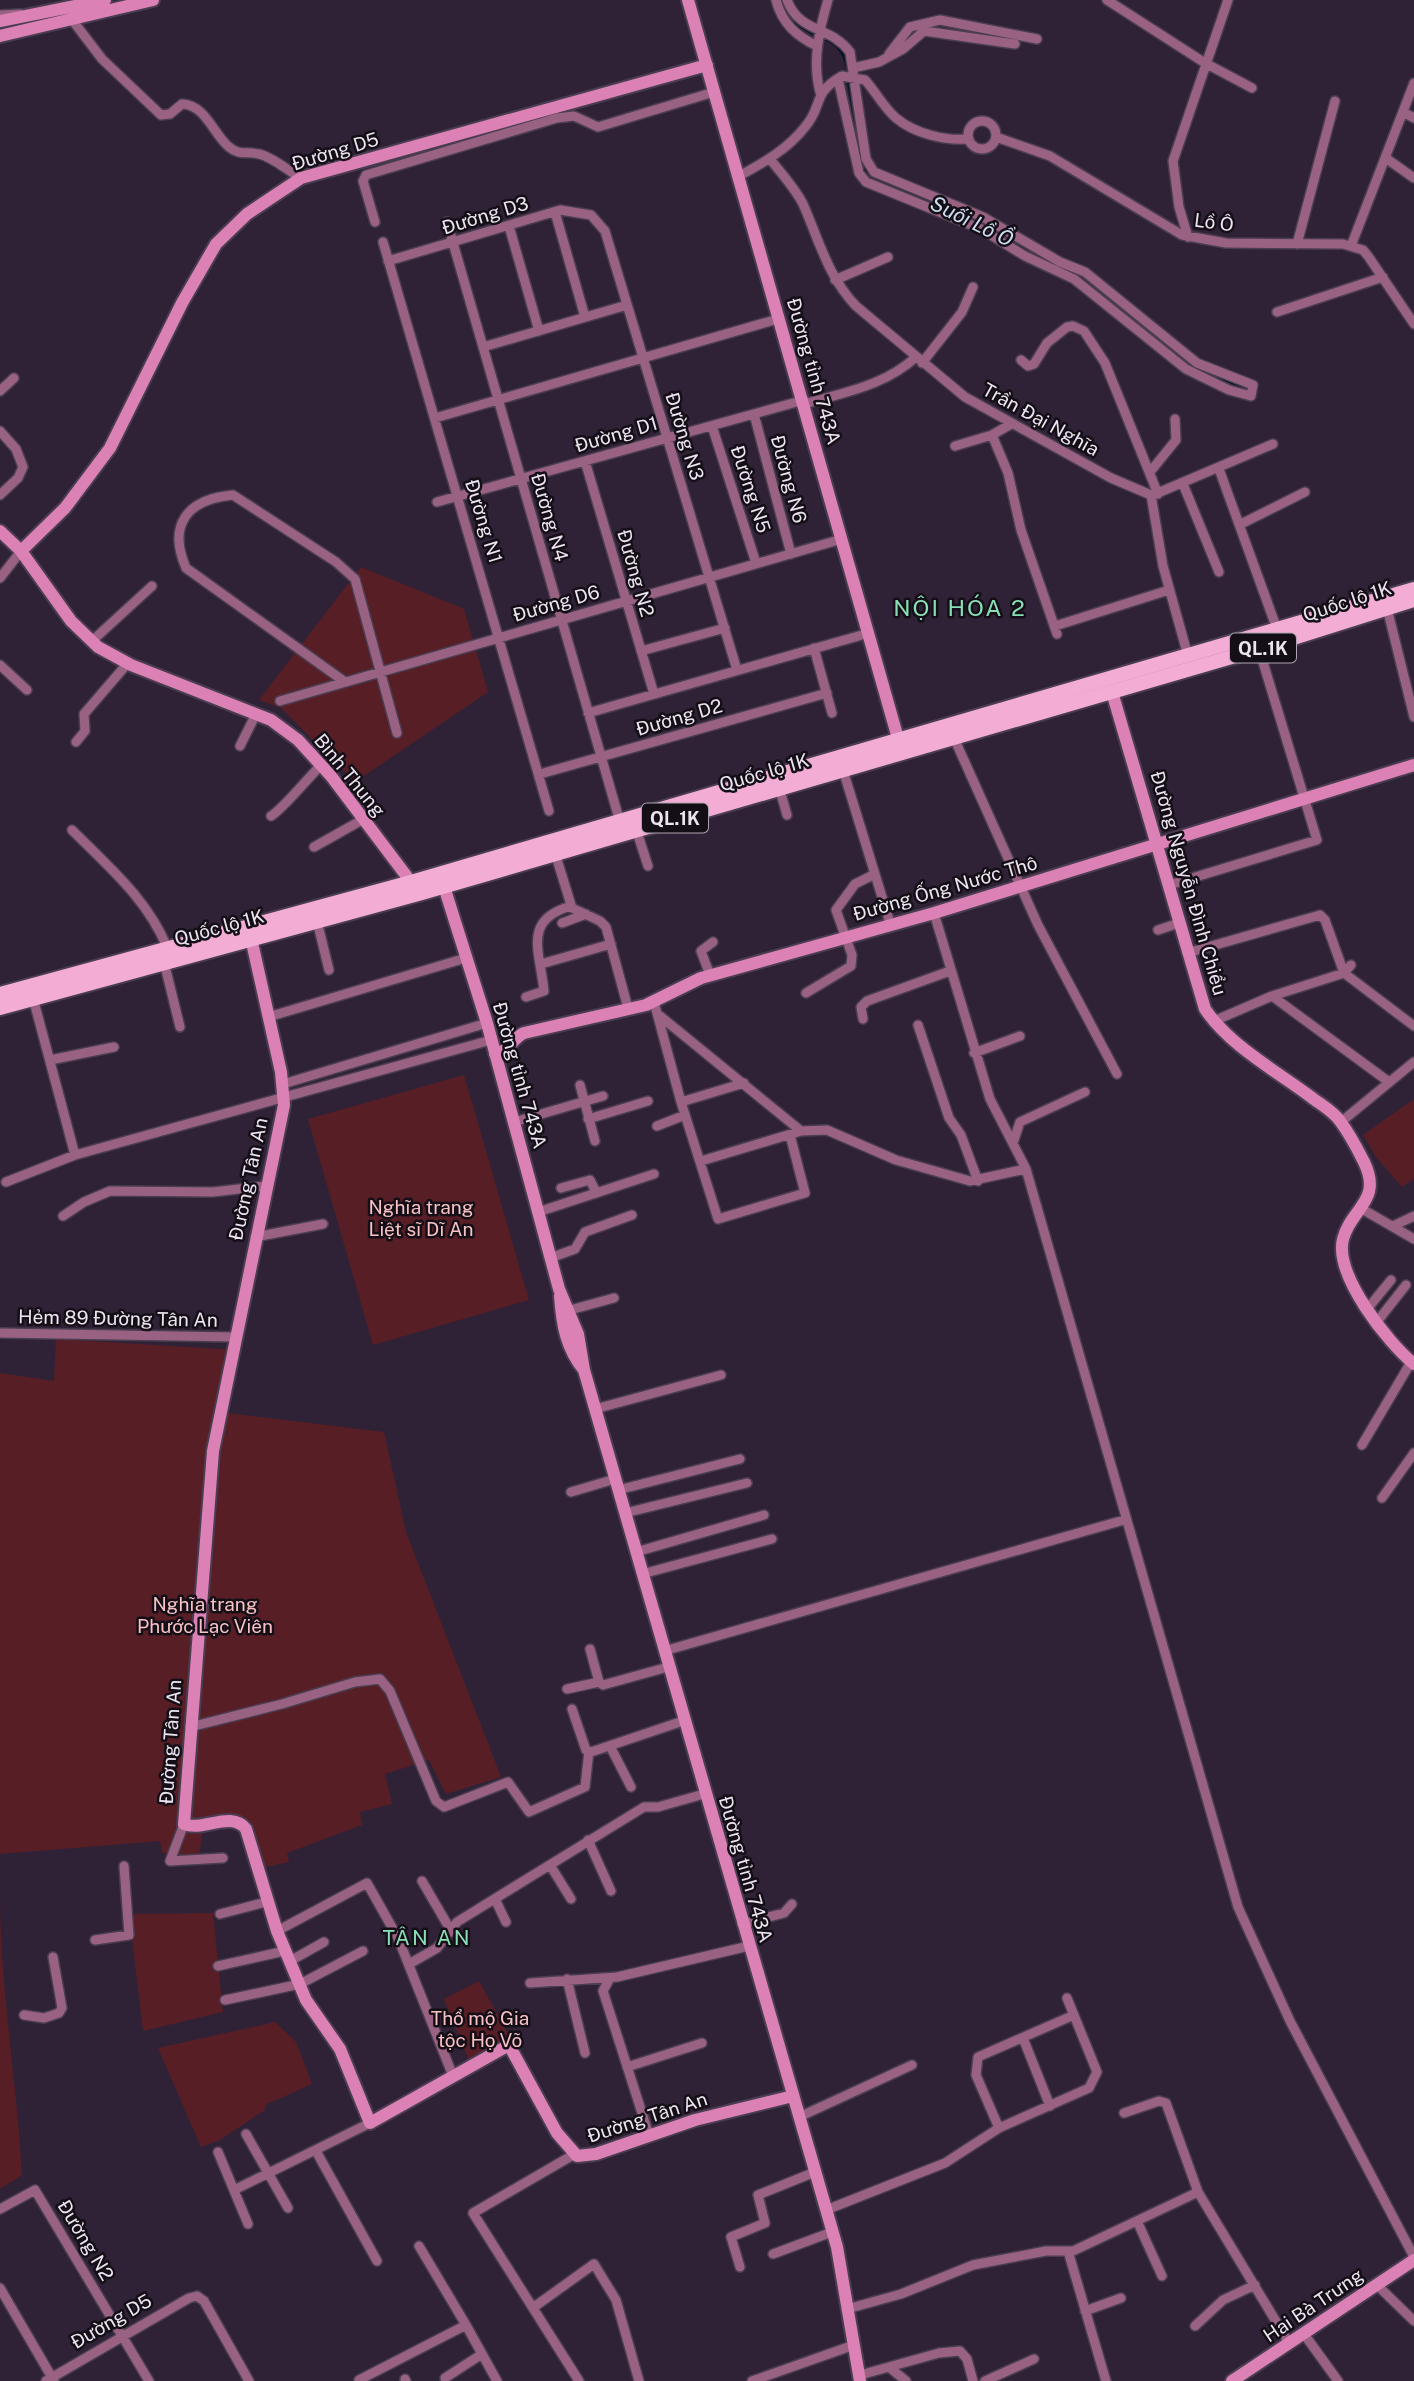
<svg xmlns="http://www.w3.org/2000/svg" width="1414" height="2381" font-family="'Public Sans',sans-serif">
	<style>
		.green { fill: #581e26 }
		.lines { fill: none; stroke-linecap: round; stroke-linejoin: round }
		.stream { stroke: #021227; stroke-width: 2.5 }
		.street-casing { stroke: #4a3d50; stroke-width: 12 }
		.secondary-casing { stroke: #4a3d50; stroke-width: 16 }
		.primary-casing { stroke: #4a3d50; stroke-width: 18 }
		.street { stroke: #9a6282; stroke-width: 9 }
		.secondary { stroke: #db81b6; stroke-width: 12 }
		.primary { stroke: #f3add4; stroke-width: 14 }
		.labels { text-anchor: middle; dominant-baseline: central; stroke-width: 5; stroke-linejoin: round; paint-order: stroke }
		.shield { fill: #140f17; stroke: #aca4b0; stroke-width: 2 }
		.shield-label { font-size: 18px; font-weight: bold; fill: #ede4f1 }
		.street-label { font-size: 19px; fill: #ede4f1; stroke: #140f17 }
		.park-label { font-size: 19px; fill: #f8c1c4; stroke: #140f17 }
		.water-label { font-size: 21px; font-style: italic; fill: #cddcf0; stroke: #140f17 }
		.neighbourhood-label { font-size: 21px; letter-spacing: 2px; fill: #89deb7; stroke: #140f17 }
		.quarter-label { font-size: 23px; letter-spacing: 2px; fill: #89deb7; stroke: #140f17 }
	</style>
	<rect width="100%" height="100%" fill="#302236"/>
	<path class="green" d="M361 567 464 609 488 692 355 782 281 708 259 700Z
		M464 1075 529 1300 373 1345 308 1119Z
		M1414 1099V1179L1402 1187 1376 1157 1363 1135Z
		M56 1339 237 1350 226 1413 384 1432 406 1532 501 1777 446 1794 429 1760 385 1774 392 1804 360 1812 362 1825 287 1853 289 1862 265 1867 244 1816 204 1821 199 1856 162 1853 160 1841 0 1854V1373L54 1381Z
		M0 1901C1 1994 17 2083 22 2175L0 2189Z
		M213 1913 223 2012 143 2031 132 1938 134 1914Z
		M479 1981 511 2039 469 2061 444 1999Z
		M275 2022 296 2042 312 2084 265 2105V2110L220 2140 201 2147 158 2048Z"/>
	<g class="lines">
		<path class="stream" d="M781 0 791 21 815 35
			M822 38C840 44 846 56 848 74
			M848 81 865 169 874 177
			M880 179 981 223 1066 269
			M1082 275 1095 286
			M1166 343 1196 369 1244 387"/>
		<defs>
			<path id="street" d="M776 0C782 23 796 36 817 46
				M787 0C800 34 830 25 850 52L866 159 874 172 983 217 1060 262 1085 272 1197 363 1253 385 1251 396 1229 390 1186 369 1074 279 1025 256 981 229 866 182 859 173 838 79
				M1107 0 1205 63 1252 88
				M0 15 20 14
				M70 17 102 59 161 115 170 114 182 104C206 105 213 134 229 147 240 156 246 151 259 154 273 157 288 171 301 178
				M889 54 910 27 940 20 1037 39
				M853 68 879 62 903 49 924 31 1015 44
				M820 92C812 62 819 30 828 0
				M1403 112 1414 118
				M968 135a14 14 0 1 1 28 0a14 14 0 1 1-28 0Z
				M996 137 1050 156 1182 235 1226 243 1343 244 1363 250 1368 256 1414 324
				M770 159C781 173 795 188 803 204 819 240 828 277 856 306L965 397 1111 478 1151 495
				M1387 159 1414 178
				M739 176C763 163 788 149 805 127 824 105 811 94 842 76L865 80C876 92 884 108 896 118 915 134 946 141 969 139
				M555 212 585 317
				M375 222 363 181 366 175 557 118 574 116 598 127 714 92
				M447 222 620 822
				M509 226 539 331
				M1188 237 1179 207 1173 161 1228 0
				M383 242 549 811
				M1297 244 1335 101
				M1351 246 1414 83
				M388 261 560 210 591 215 605 231 737 670
				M835 280 888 257
				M1277 312 1383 277
				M483 347 627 305
				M1021 360 1028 366 1034 364 1047 343 1067 327 1073 326 1084 331 1105 363 1158 494
				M922 363 962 312 973 287
				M0 391 14 378
				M805 404C845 392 884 386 916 357
				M754 414 791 554
				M435 418 778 319
				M1011 424 992 435 1008 473 1021 530 1057 634
				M712 426 756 563
				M0 431 16 449 23 467 18 478 0 495
				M955 446 992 435
				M585 461 654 694
				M1219 469 1277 629
				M1150 472 1176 440 1175 419
				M1183 484 1219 572
				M1151 495 1163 566 1188 656
				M1153 495 1273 444
				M437 502 804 400
				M1241 524 1305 492
				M0 578 21 551
				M1387 608 1414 717
				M1055 626 1169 590
				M92 641 152 586
				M814 648 832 713
				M641 651 725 628
				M0 665 27 690
				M345 682 186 568C167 524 188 499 233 495L336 562 355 579 397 733
				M280 701 842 539
				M588 713 869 633
				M954 738 1038 925 1117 1074
				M76 742 85 731 84 714 127 664
				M240 746 256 714
				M843 770 890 923
				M540 774 827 693
				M779 787 787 815
				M271 816C282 810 309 777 321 765
				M636 829 648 866
				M72 830C109 867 147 899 167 947
				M314 847 362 820
				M555 853 572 908 600 921 606 927 628 1008
				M1169 885 1317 840 1259 649
				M934 913 990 1099 1026 1169 1238 1907 1290 2021 1414 2257
				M317 921 329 970
				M562 923 586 914
				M1158 930 1179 923
				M1187 953 1320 915 1325 920 1344 973 1414 1026
				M164 962 180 1027
				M541 964 611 944
				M710 975 701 951 713 942
				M806 993 851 966 852 955 836 910 855 884 875 874
				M1272 996 1389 1082
				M526 997 544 991C540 951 522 920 571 906
				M33 998 75 1155
				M654 1002 681 1102 718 1219 805 1193 790 1135
				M660 1016 801 1131
				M268 1017 466 958
				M863 1019 861 1007 867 1001 950 971
				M1214 1021 1272 996 1344 973 1351 965
				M918 1025 949 1118 961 1135 978 1181
				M974 1053 1020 1036
				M50 1060 114 1047
				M283 1084 487 1023
				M580 1085 595 1141
				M681 1102 744 1083
				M588 1119 648 1101
				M514 1122 603 1096
				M1341 1122 1414 1062
				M657 1126 685 1115
				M1013 1143 1020 1122 1085 1092
				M701 1161 801 1131 827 1130 896 1160 970 1181 1026 1169
				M6 1182 75 1155 491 1040
				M561 1188 590 1180 596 1192
				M1362 1209 1414 1239
				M538 1212 654 1174
				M63 1216 84 1202 110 1191 213 1192 265 1186
				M1393 1226 1414 1216
				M255 1237 323 1224
				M550 1258 575 1249 585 1232 632 1215
				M1368 1308 1391 1280
				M570 1310 614 1298
				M1376 1323 1406 1285
				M0 1333 235 1337
				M595 1409 721 1375
				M1362 1445 1411 1362
				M618 1490 740 1459
				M571 1492 615 1479
				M1382 1498 1414 1453
				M625 1513 747 1483
				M636 1552 764 1515
				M642 1574 772 1539
				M590 1649 599 1682 603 1685 668 1667
				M664 1651 1124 1520
				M567 1689 599 1682
				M572 1709 586 1750 591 1752 683 1721
				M190 1727 282 1704 355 1682 380 1679 390 1691 436 1801 444 1807 508 1782 529 1812 585 1787 589 1751
				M610 1746 631 1787
				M184 1824 170 1861 223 1858
				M588 1840 611 1891
				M550 1865 571 1899
				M422 1881 450 1929
				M495 1899 506 1922
				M220 1914 266 1902
				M742 1924 784 1913 792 1904
				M277 1931 367 1883 398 1938 453 2076
				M95 1940 129 1935 124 1866
				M290 1961 324 1942
				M409 1964 437 1948 457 1922 644 1807H658L704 1794
				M218 1966 285 1951
				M610 1978 603 1991 649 2135
				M567 1979 585 2053
				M530 1983 617 1977 749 1946
				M225 2000 300 1984 363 1951
				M24 2015 44 2018 59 2013 62 2008 53 1957
				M1023 2038 1050 2106
				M627 2067 702 2043
				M1124 2113 1159 2101 1166 2103 1198 2192 1289 2343
				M799 2117 912 2065
				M999 2128 976 2075 978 2057 1074 2015
				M246 2134 288 2208
				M316 2151 377 2261
				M218 2152 248 2224
				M573 2155 473 2213 579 2381
				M234 2190 370 2123
				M0 2209 35 2190 149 2381
				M826 2210 945 2163 999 2128 1089 2088 1097 2072 1067 1998
				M1137 2221 1162 2276
				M419 2246 466 2325
				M1068 2251 1106 2381
				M773 2254 832 2232
				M740 2267 731 2237 765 2223 758 2195 815 2172
				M1377 2285 1414 2321
				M0 2288 54 2381
				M534 2307 594 2264 616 2300 639 2381
				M847 2309 901 2294 973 2265 1046 2251H1073L1198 2192
				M1085 2311 1121 2298
				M1195 2326 1223 2300 1255 2285
				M1304 2334 1338 2381
				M889 2367 906 2381
				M860 2375 939 2353 960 2351 967 2359 973 2381
				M445 2378 482 2354
				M405 2379 406 2381
				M359 2380 466 2325 497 2381
				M46 2381 189 2298 197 2296 204 2301 249 2381
				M752 2381 854 2345
				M985 2381 1034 2359"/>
			<path id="secondary" d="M688 0 901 749
				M0 21 105 0
				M0 36 153 0
				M0 531 21 551 71 621 98 647 131 665 271 720 298 740 331 776 411 882
				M21 551 65 508 110 448 182 303 216 244 247 214 301 178 707 65
				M1112 692 1205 1009C1230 1046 1275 1070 1311 1097 1320 1104 1333 1111 1340 1121 1349 1133 1357 1148 1364 1162 1383 1201 1351 1208 1343 1239 1334 1275 1388 1343 1414 1364
				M441 877 487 1023 559 1289 578 1334 584 1370 837 2247 860 2381
				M251 938 281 1072 284 1105 213 1451 184 1824C203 1832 231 1810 246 1829L277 1931 306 2000 340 2049 370 2123 509 2045 557 2133 577 2156 596 2154 695 2120 793 2096
				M495 1054C510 1051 511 1039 524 1033L646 1005 701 978 934 913 1414 765
				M560 1296C562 1324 566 1348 584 1370
				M1232 2381 1414 2260"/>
			<path id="primary" d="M0 994 411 882 1414 589
				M0 1008 422 893 1259 649 1414 600"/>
		</defs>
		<use href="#street" class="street-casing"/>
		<use href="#secondary" class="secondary-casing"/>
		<use href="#primary" class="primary-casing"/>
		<use href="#street" class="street"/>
		<use href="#secondary" class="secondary"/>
		<use href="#primary" class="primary"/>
	</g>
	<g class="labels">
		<g class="shield">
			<rect x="1230" y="633.5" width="66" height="29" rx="5"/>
			<rect x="642" y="803.5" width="66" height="29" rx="5"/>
		</g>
		<g class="shield-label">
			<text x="1263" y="648">QL.1K</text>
			<text x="675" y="818">QL.1K</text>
		</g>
		<g class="street-label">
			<text transform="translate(335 151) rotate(-17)">Đường D5</text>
			<text transform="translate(485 215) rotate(-17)">Đường D3</text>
			<text transform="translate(1214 222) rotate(7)">Lồ Ô</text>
			<text transform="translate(814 371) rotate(74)">Đường tỉnh 743A</text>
			<text transform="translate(1041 419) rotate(29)">Trần Đại Nghĩa</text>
			<text transform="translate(616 434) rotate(-16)">Đường D1</text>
			<text transform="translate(685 436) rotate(73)">Đường N3</text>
			<text transform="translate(789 479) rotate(75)">Đường N6</text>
			<text transform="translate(751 489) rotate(72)">Đường N5</text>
			<text transform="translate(550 517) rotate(74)">Đường N4</text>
			<text transform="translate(484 521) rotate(73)">Đường N1</text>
			<text transform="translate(636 573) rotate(74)">Đường N2</text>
			<text transform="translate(1347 601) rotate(-18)">Quốc lộ 1K</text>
			<text transform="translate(556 603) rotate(-16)">Đường D6</text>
			<text transform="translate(679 717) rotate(-16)">Đường D2</text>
			<text transform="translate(764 772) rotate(-16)">Quốc lộ 1K</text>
			<text transform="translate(350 775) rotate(51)">Bình Thung</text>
			<text transform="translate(1189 883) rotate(74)">Đường Nguyễn Đình Chiểu</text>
			<text transform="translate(945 888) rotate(-16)">Đường Ống Nước Thô</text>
			<text transform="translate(219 927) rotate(-15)">Quốc lộ 1K</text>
			<text transform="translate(520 1075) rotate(74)">Đường tỉnh 743A</text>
			<text transform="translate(248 1179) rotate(-78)">Đường Tân An</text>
			<text transform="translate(118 1318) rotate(1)">Hẻm 89 Đường Tân An</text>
			<text transform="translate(170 1742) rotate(-86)">Đường Tân An</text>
			<text transform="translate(746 1869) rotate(74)">Đường tỉnh 743A</text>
			<text transform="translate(647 2117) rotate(-18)">Đường Tân An</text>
			<text transform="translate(86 2240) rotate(59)">Đường N2</text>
			<text transform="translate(1313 2305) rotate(-34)">Hai Bà Trưng</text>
			<text transform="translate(111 2321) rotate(-30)">Đường D5</text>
		</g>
		<g class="park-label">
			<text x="421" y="1207">Nghĩa trang<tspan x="421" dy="22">Liệt sĩ Dĩ An</tspan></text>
			<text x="205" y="1604">Nghĩa trang<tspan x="205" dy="22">Phước Lạc Viên</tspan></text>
			<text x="480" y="2018">Thổ mộ Gia<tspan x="480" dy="22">tộc Họ Võ</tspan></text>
		</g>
		<g class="water-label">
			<text transform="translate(972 221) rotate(26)">Suối Lồ Ồ</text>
		</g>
		<g class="neighbourhood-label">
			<text x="427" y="1937">TÂN AN</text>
		</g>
		<g class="quarter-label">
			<text x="960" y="607">NỘI HÓA 2</text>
		</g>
	</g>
</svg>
